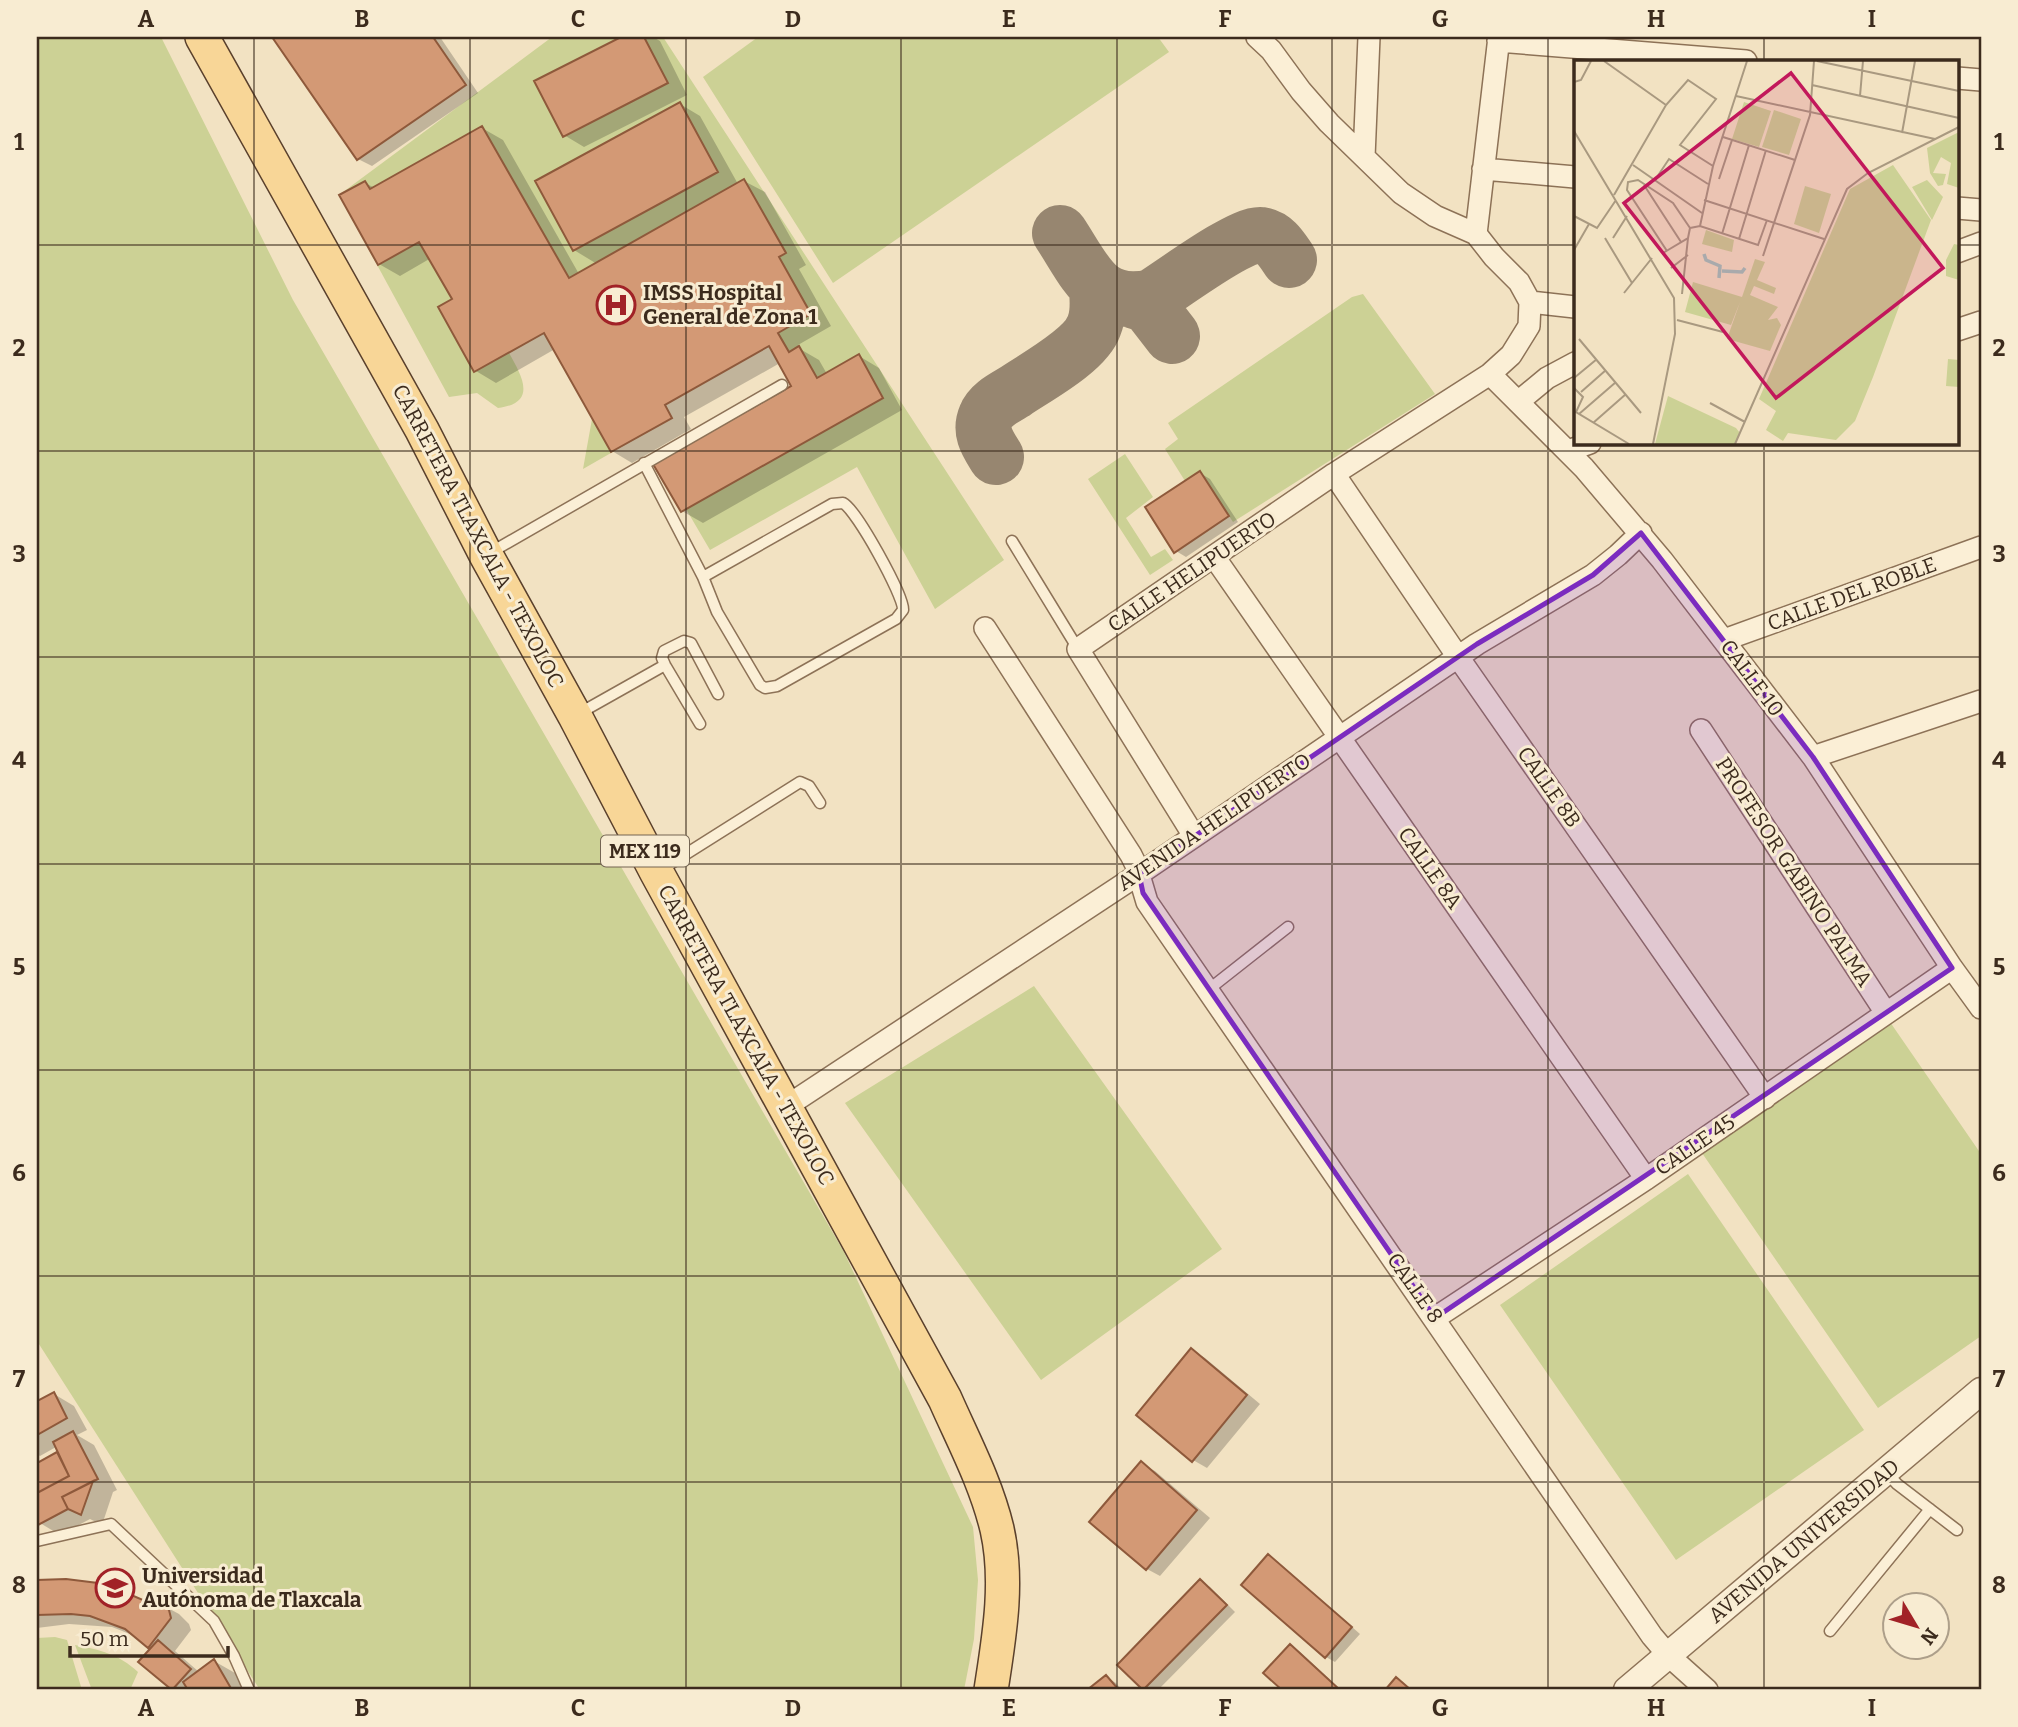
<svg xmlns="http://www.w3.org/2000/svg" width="2018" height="1727" font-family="Bitter,serif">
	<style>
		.green { fill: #ccd195 }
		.shadow { fill: #0003 }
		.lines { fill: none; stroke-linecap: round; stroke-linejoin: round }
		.taxiway { stroke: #978670; stroke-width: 56 }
		.building { fill: #d39975; stroke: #8e593b; stroke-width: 2 }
		.service-casing { stroke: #8d7257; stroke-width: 13 }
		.minor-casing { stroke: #8d7257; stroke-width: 24 }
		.tertiary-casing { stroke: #8d7257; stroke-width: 29 }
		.primary-casing { stroke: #5a402c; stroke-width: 36 }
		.service { stroke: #fbefd6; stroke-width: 10 }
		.minor { stroke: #fbefd6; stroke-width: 21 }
		.tertiary { stroke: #fbefd6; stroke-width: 26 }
		.primary { stroke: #f8d697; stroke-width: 33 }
		.marked { fill: #7b2cbf; fill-opacity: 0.2; stroke: #7b2cbf; stroke-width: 5; stroke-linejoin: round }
		.grid { fill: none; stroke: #3c2b1d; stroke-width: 2; stroke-opacity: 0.55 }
		.labels { text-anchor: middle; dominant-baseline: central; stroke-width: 6; stroke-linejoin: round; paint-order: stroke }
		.shield { fill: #f8ecd2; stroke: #746553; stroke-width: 2 }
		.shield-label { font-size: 19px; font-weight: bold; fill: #3c2b1d }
		.poi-label { font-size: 21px; font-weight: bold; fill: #3c2b1d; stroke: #f8ecd2; text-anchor: start }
		.street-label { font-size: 21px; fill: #3c2b1d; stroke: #f8ecd2 }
		.inset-river { fill: none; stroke: #a5c4ba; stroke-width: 3.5 }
		.inset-road { fill: none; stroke: #a99980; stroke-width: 2 }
		.view { fill: #c2185b; fill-opacity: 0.15; stroke: #c2185b; stroke-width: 3.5 }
		.inset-edge { fill: none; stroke: #3c2b1d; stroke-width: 3.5 }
		.neatline { fill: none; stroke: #3c2b1d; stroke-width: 2.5 }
		.grid-label { font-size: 23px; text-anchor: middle; font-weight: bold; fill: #3c2b1d }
	</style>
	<rect width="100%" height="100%" fill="#f2e2c2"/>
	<path class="green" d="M37 37H161L293 300 844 1252 973 1527 978 1580 974 1639 964 1690H260L37 1341Z
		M552 37H663L1004 560 935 609 857 467 710 550 686 509 839 423C821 386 812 359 769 346L665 405 672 418 583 469 592 419 544 333 509 353C522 376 538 403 498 408L477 393 449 397 339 195Z
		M758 37H1158L1169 52 833 283 703 77Z
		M1363 294 1435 394 1233 522 1200 472 1185 481 1165 449 1178 439 1168 423 1352 297Z
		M1125 454 1153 497 1126 518 1151 557 1165 549 1173 560 1150 575 1088 479Z
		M1034 986 1222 1249 1041 1380 845 1103Z
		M1890 1022 1981 1154V1336L1878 1408 1702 1153Z
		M1688 1174 1864 1430 1676 1560 1500 1305Z
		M55 1637 67 1640 82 1690H37V1638Z
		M75 1645C100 1650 119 1654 138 1672L130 1690H92Z"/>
	<path class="shadow" d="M275 37H440L478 93 372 166 358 159Z
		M624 37H653L660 41 687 95 584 147 564 135 537 82Z
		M680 104 700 116 738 184 744 181 765 192 806 265 799 269 831 326 798 345 800 349 819 360 827 374 859 356 879 368 902 410 703 523 682 511 794 386 780 363 684 417 691 429 632 463 612 451 555 349 496 383 476 371 454 300 431 258 400 276 379 264 365 183 375 188 482 128 503 140 579 274 597 264 574 250Z
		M1200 473 1210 479 1238 522 1186 557 1176 551Z
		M1191 1350 1205 1358 1260 1404 1207 1468 1193 1460Z
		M54 1394 74 1406 87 1430 77 1435 94 1445 117 1490 113 1492 102 1525 90 1519 60 1535 40 1523 37 1518V1465L59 1453 56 1447 40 1456 37 1454V1403Z
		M1141 1464 1155 1471 1210 1518 1160 1576 1147 1569Z
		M1268 1556 1278 1562 1360 1634 1335 1662 1326 1657Z
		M66 1581 145 1602H157L179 1614 189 1624 191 1630 175 1651 199 1672 214 1661 235 1673 246 1690H172L141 1661 152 1649 135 1636 112 1627 69 1624 37 1628V1582Z
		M1201 1582 1210 1587 1235 1612 1158 1690H1146L1119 1665Z
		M1290 1646 1300 1652 1341 1690H1285L1266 1672Z
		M1106 1677 1116 1683 1122 1690H1090Z"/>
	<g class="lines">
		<path class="taxiway" d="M1060 233C1086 272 1097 309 1152 297 1173 284 1241 233 1261 235 1275 237 1282 250 1289 260
			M1135 301 1148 305 1172 336
			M996 457C988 444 979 432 986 416 990 405 1004 398 1014 392 1036 377 1085 351 1094 326 1099 314 1098 302 1097 289"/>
	</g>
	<path class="building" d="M272 37H433L466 85 357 160Z
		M621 37H644L668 83 563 137 534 81Z
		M680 102 718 172 573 251 535 181Z
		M482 126 569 278 744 179 786 253 779 257 811 314 778 333 789 352 799 346 817 378 859 354 883 398 681 512 653 464 791 386 769 346 665 405 672 418 611 452 544 333 474 372 438 307 452 299 419 242 378 265 339 195 365 181 370 189Z
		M1200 471 1229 516 1174 553 1145 507Z
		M1191 1348 1247 1395 1192 1462 1136 1415Z
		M54 1392 67 1418 37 1435V1401Z
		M73 1431 98 1479 62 1497 68 1509 38 1525 37 1493 69 1476 53 1442Z
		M57 1452 69 1476 37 1493V1463Z
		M1141 1461 1197 1510 1146 1570 1089 1522Z
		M93 1481 81 1515 68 1509 62 1497Z
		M1268 1554 1352 1627 1325 1658 1241 1585Z
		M66 1579 106 1584 145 1601 158 1600 169 1610 171 1618 148 1648 125 1629 90 1616 71 1614 37 1615V1580Z
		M1200 1579 1227 1605 1143 1690 1117 1665Z
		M158 1640 191 1669 172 1690 138 1662Z
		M1290 1644 1340 1690H1282L1263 1673Z
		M214 1659 232 1690H188L183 1682Z
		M1106 1675 1119 1690H1087Z
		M1396 1677 1411 1690H1385Z"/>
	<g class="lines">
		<defs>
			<path id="service" d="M644 463 703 577 717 612 760 685 765 688 777 686 896 619 903 610C904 596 856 509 843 503L832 504 703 577
				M1012 541 1078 649
				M488 554 782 385
				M578 714 665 665
				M700 724 665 665 662 658 664 651 684 641 691 643 718 694
				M659 871 800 782 809 786 820 803
				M1208 990 1288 927
				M1886 1472 1897 1484 1957 1530
				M37 1541 111 1524 214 1621 234 1656 249 1690
				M1830 1631 1930 1509"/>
			<path id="minor" d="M1257 37 1271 50 1301 91 1329 123 1401 193 1435 216 1476 234
				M1498 41 1746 61
				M1957 78 1981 80
				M1364 157 1369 37
				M1483 169 1575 177
				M1957 208 1981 210
				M1957 252 1981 243
				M1530 302 1575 307
				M1957 330 1981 322
				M1490 374 1584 468 1662 560 1813 757 1952 968 1981 1008
				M1518 402 1547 378 1575 363
				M1568 451 1590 443
				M1334 474 1458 657 1765 1098
				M1215 558 1646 1179
				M985 628 1131 855 1136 865 1147 902 1652 1636 1669 1656 1707 1690
				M1724 640 1981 547
				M1701 730 1886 1013
				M1813 757 1981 701
				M1194 836 1078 649 1334 474 1490 374 1511 355 1529 326 1530 302 1519 282 1494 257 1476 234 1499 37
				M784 1108 1139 874 1477 644 1593 575 1618 555 1641 533
				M1435 1318 1646 1179 1952 968"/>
			<path id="tertiary" d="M1627 1690 1981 1391"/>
			<path id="primary" d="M202 37 422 430 486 555 575 716 657 873 945 1399C964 1442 986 1483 997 1529 1009 1582 999 1638 991 1690"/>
		</defs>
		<use href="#service" class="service-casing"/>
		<use href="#minor" class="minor-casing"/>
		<use href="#tertiary" class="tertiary-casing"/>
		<use href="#primary" class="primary-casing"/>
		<use href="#service" class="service"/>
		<use href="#minor" class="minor"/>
		<use href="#tertiary" class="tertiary"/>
		<use href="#primary" class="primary"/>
	</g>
	<path class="marked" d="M1641 533 1813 757 1952 968 1435 1318 1143 893 1139 874 1477 644 1593 575Z"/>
	<path class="grid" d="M254 37V1690M470 37V1690M686 37V1690M901 37V1690M1117 37V1690M1332 37V1690M1548 37V1690M1764 37V61M37 245H1575M1957 245H1981M1764 443V1690M37 451H1981M37 657H1981M37 864H1981M37 1070H1981M37 1276H1981M37 1482H1981"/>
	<defs>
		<symbol id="hospital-ring" viewBox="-11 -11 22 22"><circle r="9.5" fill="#f8ecd2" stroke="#a12227" stroke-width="1.5"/><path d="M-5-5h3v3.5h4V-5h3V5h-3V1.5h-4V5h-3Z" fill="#a12227"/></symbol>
		<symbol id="university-ring" viewBox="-11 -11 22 22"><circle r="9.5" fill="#f8ecd2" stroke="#a12227" stroke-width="1.5"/><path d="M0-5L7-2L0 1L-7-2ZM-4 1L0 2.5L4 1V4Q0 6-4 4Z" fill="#a12227"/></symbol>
	</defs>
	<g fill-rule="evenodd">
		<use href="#hospital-ring" x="594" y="283" width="44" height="44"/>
		<use href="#university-ring" x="93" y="1566" width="44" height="44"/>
	</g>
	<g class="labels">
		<rect class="shield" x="601" y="835.5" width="88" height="31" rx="5"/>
		<g class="shield-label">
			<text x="645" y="851">MEX 119</text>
		</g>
		<g class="poi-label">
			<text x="643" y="293">IMSS Hospital<tspan x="643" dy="24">General de Zona 1</tspan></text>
			<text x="142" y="1576">Universidad<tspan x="142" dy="24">Autónoma de Tlaxcala</tspan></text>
		</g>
		<g class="street-label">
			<text transform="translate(478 536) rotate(62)">CARRETERA TLAXCALA - TEXOLOC</text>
			<text transform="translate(1192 572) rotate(-34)">CALLE HELIPUERTO</text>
			<text transform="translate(1852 594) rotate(-20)">CALLE DEL ROBLE</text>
			<text transform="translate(1752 678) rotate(53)">CALLE 10</text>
			<text transform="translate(1549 787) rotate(55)">CALLE 8B</text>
			<text transform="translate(1214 822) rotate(-34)">AVENIDA HELIPUERTO</text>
			<text transform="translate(1430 868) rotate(55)">CALLE 8A</text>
			<text transform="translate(1794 872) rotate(57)">PROFESOR GABINO PALMA</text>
			<text transform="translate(746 1035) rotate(61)">CARRETERA TLAXCALA - TEXOLOC</text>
			<text transform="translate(1695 1145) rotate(-34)">CALLE 45</text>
			<text transform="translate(1415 1288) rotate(55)">CALLE 8</text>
			<text transform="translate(1804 1541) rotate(-40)">AVENIDA UNIVERSIDAD</text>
		</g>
	</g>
	<g transform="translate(1574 60)">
		<rect width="385" height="385" fill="#f2e2c2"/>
		<path d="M170 42 197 51 185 87 158 79ZM200 50 227 59 215 95 188 87ZM385 72V128L373 124 377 103 367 97 359 113 372 114 369 125 364 126 356 113 353 88ZM319 105 357 160 299 317 281 361 262 380 214 373 209 381 192 370 202 351 185 339 276 129ZM353 120 369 137 358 160 338 127ZM231 126 257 134 245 173 220 164ZM132 170 160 180 158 192 128 184ZM380 184 385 185V220L372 216V200ZM181 199 191 202 183 220 202 228 200 234 180 226 176 235 204 247 194 260 203 258 207 265 196 291 153 279 166 242 157 265 111 252 119 222 168 237ZM374 299 385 300V327L372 326ZM94 336 162 368 166 373 161 384H81Z" fill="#ccd195"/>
		<path class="inset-river" d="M130 194 132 200 146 206 145 218M148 211 168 212 171 208"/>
		<path class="inset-road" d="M30 1 92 45M243 1 385 31M0 22 7 20 17 1M238 25 385 58M162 36 361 79M286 36 289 1M0 71 100 238 101 274 79 384M328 73 341 1M149 77 221 100M59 105 128 153M145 119 158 80M81 120 95 99 134 124M70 125 107 182M40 135 92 45 114 20 142 39 106 85 139 106M130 140 250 179M0 156 23 168 42 140M126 166 139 106 173 1M116 168 126 166 184 185 193 160M148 174 175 85M31 178 58 223M39 178 53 156M165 179 192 90M0 190 15 164M93 191 53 130 54 122 64 120 99 143 116 168M89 193 114 178 116 168M189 196 236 55 240 1M97 208 114 195M50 233 78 198M108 234 114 178M103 260 149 272M5 279 67 353M0 318 23 299M0 328 9 337 2 352 55 384M7 332 32 310M136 343 171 362M5 354 42 322M19 363 52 334M161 384 273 129 294 113 385 67"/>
		<path class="view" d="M217 13 369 208 202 338 50 143Z"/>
		<rect width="385" height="385" class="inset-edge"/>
	</g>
	<rect width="2018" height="1727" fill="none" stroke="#f8ecd2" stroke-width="77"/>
	<g transform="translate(1916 1626) rotate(128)"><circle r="33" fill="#f8ecd2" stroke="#ad9f8a" stroke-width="2"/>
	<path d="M0-5L12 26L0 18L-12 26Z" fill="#a12227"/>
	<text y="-10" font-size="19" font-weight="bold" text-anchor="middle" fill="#3c2b1d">N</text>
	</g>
	<path d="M70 1646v10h158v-10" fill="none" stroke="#3c2b1d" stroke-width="3.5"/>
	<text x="80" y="1646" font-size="21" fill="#3c2b1d" stroke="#f8ecd2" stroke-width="5" paint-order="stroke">50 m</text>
	<rect x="38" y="38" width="1942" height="1650" class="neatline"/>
	<g class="grid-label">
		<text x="146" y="27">A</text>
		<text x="362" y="27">B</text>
		<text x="578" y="27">C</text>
		<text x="793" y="27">D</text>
		<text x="1009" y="27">E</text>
		<text x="1225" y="27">F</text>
		<text x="1440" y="27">G</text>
		<text x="1656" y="27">H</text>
		<text x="1872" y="27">I</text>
		<text x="19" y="150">1</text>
		<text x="1999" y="150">1</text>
		<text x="19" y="356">2</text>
		<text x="1999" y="356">2</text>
		<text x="19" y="562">3</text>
		<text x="1999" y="562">3</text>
		<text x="19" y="768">4</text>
		<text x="1999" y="768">4</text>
		<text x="19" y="975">5</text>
		<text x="1999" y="975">5</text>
		<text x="19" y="1181">6</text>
		<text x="1999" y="1181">6</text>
		<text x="19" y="1387">7</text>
		<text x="1999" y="1387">7</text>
		<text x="19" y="1593">8</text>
		<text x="1999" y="1593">8</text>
		<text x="146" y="1716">A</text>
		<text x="362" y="1716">B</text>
		<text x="578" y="1716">C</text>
		<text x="793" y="1716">D</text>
		<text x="1009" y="1716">E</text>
		<text x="1225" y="1716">F</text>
		<text x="1440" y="1716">G</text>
		<text x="1656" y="1716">H</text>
		<text x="1872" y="1716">I</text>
	</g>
</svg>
